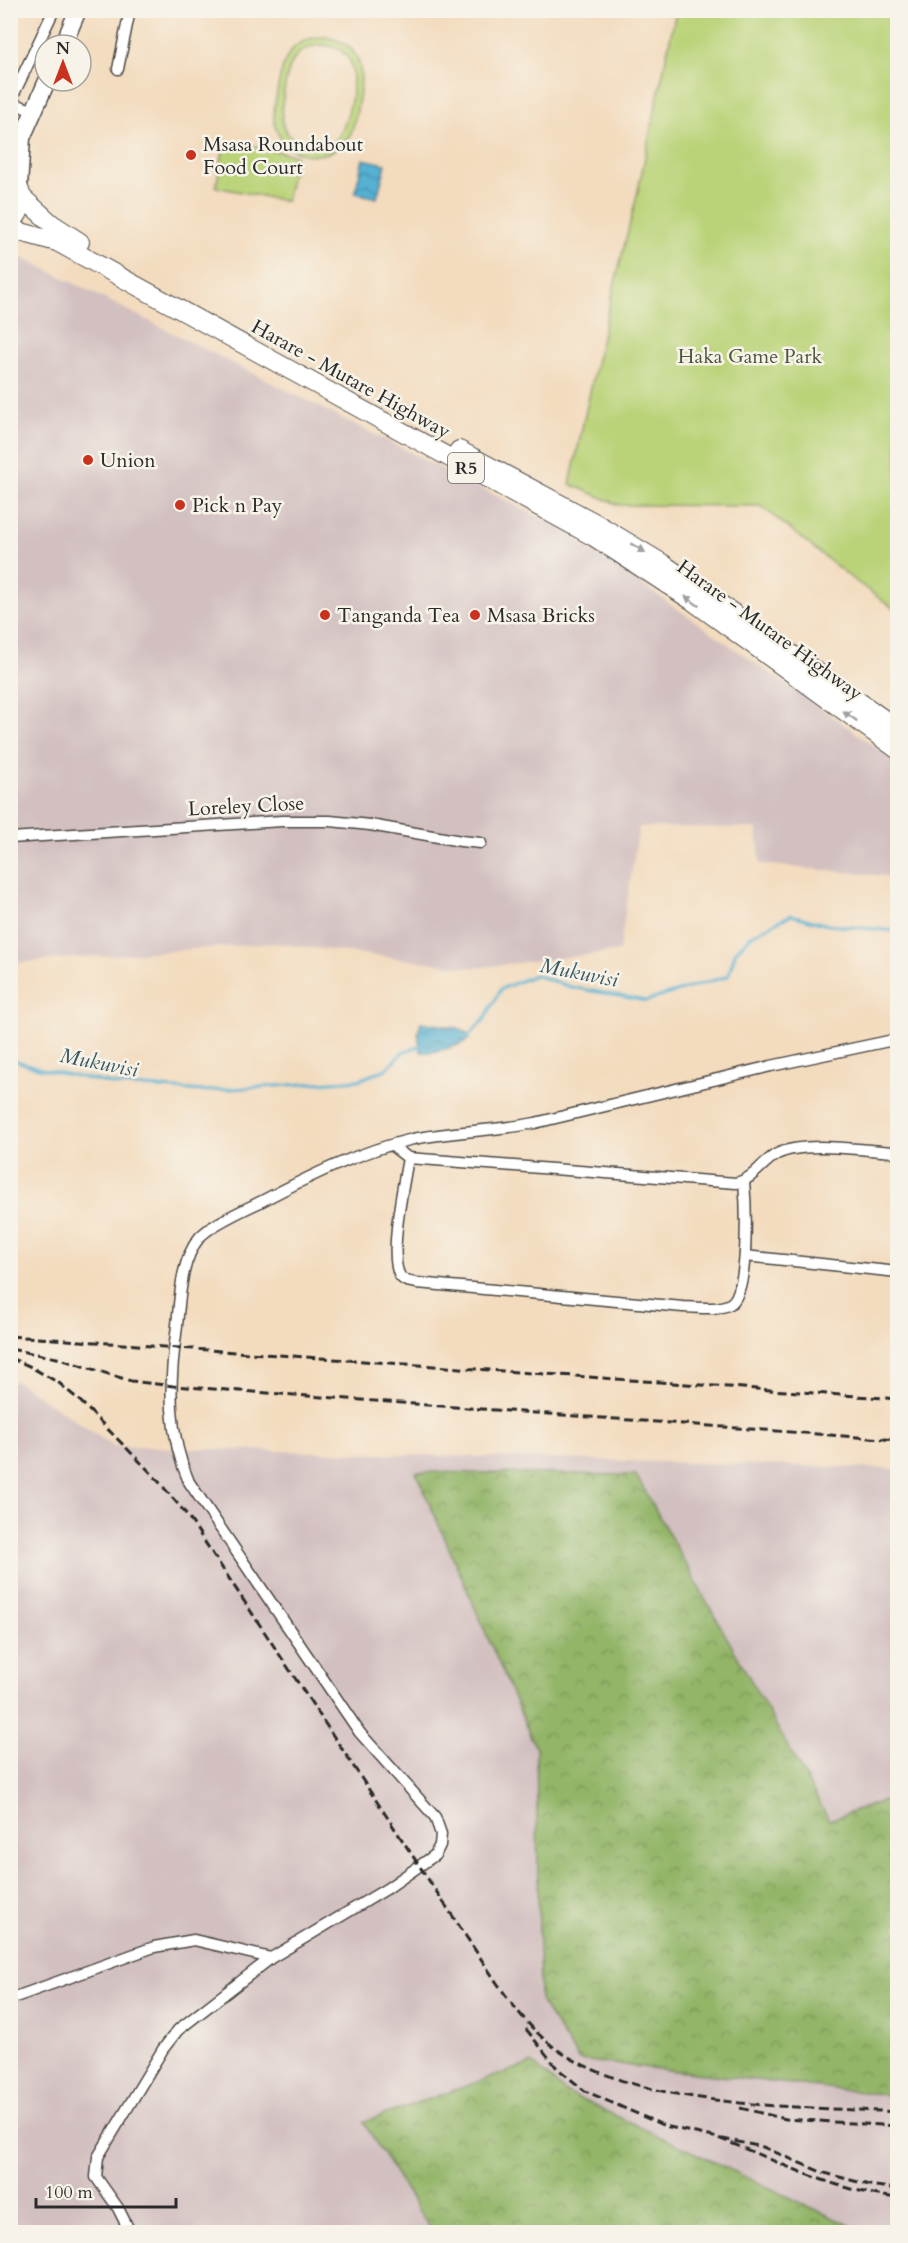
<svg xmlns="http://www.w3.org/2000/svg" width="908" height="2243" font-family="Cardo,serif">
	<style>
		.industrial { fill: #d2bfc0 }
		.forest { fill: url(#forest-crowns); stroke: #5f704a; stroke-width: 1.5 }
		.park { fill: #bad378; stroke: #727f52; stroke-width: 1.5; fill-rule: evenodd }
		.water { fill: url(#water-waves); stroke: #406e7e; stroke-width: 1.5 }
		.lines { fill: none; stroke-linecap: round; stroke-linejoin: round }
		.stream { stroke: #54b0d2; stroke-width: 3 }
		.street-casing { stroke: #494541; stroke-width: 13 }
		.primary-casing { stroke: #494541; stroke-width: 19 }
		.highway-casing { stroke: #494541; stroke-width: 20 }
		.street { stroke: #fff; stroke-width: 10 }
		.primary { stroke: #fff; stroke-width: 16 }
		.highway { stroke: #fff; stroke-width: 18 }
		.rail { stroke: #2b2b2b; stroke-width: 3; stroke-dasharray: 9 4.5; stroke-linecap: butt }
		.oneway { fill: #a0a0a0 }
		.poi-dot { fill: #c8321e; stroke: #f7f3e8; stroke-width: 2 }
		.labels { text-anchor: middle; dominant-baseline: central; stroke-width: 5; stroke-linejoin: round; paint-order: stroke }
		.shield { fill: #f7f3e8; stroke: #686764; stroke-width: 1.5 }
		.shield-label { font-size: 18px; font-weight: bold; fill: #2b2b2b }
		.poi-label { font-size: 20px; fill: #2b2b2b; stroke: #f7f3e8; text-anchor: start }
		.park-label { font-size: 20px; fill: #4f553e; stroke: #f7f3e8 }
		.street-label { font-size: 20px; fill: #2b2b2b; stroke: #f7f3e8 }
		.water-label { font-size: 21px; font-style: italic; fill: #395a65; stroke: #f7f3e8 }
	</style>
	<defs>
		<pattern id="forest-crowns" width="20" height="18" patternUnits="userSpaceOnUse" patternTransform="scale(1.5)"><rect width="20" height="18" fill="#93b568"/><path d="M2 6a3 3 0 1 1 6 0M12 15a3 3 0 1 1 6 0" fill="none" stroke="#789356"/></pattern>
		<pattern id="water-waves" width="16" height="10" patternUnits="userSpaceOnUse" patternTransform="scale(1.5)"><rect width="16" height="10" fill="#54b0d2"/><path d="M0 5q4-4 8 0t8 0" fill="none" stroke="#468fab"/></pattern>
	</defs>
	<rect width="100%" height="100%" fill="#f7f3e8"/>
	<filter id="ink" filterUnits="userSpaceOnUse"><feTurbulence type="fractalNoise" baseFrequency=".0167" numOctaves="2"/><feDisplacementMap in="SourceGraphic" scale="12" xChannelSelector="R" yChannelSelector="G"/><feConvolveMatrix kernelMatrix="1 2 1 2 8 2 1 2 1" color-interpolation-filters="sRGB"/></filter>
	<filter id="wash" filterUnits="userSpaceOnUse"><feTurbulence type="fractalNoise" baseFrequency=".008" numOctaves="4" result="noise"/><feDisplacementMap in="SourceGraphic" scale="24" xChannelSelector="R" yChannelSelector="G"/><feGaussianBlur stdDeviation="1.35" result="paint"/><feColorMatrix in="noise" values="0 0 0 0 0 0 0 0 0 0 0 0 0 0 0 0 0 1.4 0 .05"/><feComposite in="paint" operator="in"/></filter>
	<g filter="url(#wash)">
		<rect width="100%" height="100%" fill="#f3dbbe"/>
		<path class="industrial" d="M10 251 562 529 806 698 897 762V877L760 864 757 828 639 827 619 951 475 968 274 943 11 963Z
			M10 1381 18 1382 113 1446 897 1469V1796L830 1820 636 1476 417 1472 536 1749 540 2001 579 2060 897 2096V2232L853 2227 567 2093 532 2063 364 2122 432 2232H11Z"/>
		<path class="forest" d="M416 1472 636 1475 829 1820 897 1796V2096L579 2060 540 2001 536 1749Z
			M532 2063 567 2093 853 2227 897 2232H432L363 2122Z"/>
		<path class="park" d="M676 11H897V611L850 577 761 506 619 505 570 484 605 323 637 195Z
			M325 37C364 44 364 72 358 104 356 115 355 126 350 135 339 153 316 160 298 152 286 147 278 137 275 125 272 114 275 103 277 93 282 63 288 37 325 37ZM317 45C354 44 356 71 351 100 346 123 340 155 307 147 297 144 288 137 284 127 278 114 286 71 294 59 299 51 307 48 317 45Z
			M225 141 296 155 286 201 216 187Z"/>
		<path class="water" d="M363 159 386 164 377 198 355 193Z
			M421 1022 458 1028 469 1034V1039C462 1046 431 1054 421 1052L418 1033Z"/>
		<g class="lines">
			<path class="stream" d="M467 1037 484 1020 501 989 535 975 571 987 646 1001 728 976 736 951 752 935 791 915 828 925 898 931
				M10 1059 42 1069 117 1085 204 1091 359 1080 386 1069 403 1052 423 1045"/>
		</g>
	</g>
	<g filter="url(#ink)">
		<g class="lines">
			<defs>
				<path id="street" d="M118 69 130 10
					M10 102 54 10
					M11 102 33 111
					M10 838 282 821H330L370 825 461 841 481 843
					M391 1145 408 1158 736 1183C754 1179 762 1162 777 1154 805 1140 866 1151 898 1152
					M408 1158C404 1182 388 1257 400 1276 404 1282 411 1282 417 1283L683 1307C696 1307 717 1311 730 1304 750 1293 746 1203 744 1181
					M745 1256 898 1272
					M10 1999 154 1947 194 1940 271 1958 388 1888 435 1855 440 1845 441 1834 435 1817 360 1733 189 1482C168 1434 169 1385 176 1334 180 1304 179 1263 199 1238 209 1225 246 1209 262 1201 310 1176 360 1151 413 1139 454 1131 495 1131 535 1123L771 1066 898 1039
					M130 2232 118 2208 96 2177 98 2157 163 2049 178 2030 271 1958"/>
				<path id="primary" d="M63 45 78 10
					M19 187 22 138 47 81"/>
				<path id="highway" d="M10 177C26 191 25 210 10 224
					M22 197 51 223 80 242
					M10 229 57 242 594 537 691 600 898 750
					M459 450 594 522 662 563 898 729"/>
			</defs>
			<use href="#street" class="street-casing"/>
			<use href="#primary" class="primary-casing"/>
			<use href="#highway" class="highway-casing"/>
			<use href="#street" class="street"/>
			<use href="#primary" class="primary"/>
			<use href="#highway" class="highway"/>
			<path class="rail" d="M10 1336 898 1399
				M10 1349 57 1358 131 1381 173 1386 898 1440
				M10 1358 29 1366 59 1383 80 1401 154 1476 187 1515 497 1983C513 2006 532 2031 555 2048 640 2109 795 2106 898 2112
				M526 2029 557 2068 585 2091 665 2126 718 2138
				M740 2108 786 2119 898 2126
				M898 2189 869 2185 821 2172 763 2147 718 2138C780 2162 831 2190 898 2198"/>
		</g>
		<defs><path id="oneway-solid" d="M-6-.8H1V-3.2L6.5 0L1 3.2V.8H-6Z" transform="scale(1.5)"/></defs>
		<g class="oneway">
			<use href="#oneway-solid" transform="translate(638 548) rotate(31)"/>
			<use href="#oneway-solid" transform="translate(692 601) rotate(-145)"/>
			<use href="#oneway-solid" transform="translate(850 716) rotate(-144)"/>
		</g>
	</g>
	<g class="poi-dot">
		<circle cx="191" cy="155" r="6"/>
		<circle cx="88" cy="460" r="6"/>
		<circle cx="180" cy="505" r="6"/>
		<circle cx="325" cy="615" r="6"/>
		<circle cx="475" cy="615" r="6"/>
	</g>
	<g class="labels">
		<rect class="shield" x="448" y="453" width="36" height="30" rx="4.5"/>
		<g class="shield-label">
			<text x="466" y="468">R5</text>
		</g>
		<g class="poi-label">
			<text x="203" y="144">Msasa Roundabout<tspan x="203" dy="23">Food Court</tspan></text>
			<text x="100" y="460">Union</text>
			<text x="192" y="505">Pick n Pay</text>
			<text x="337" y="615">Tanganda Tea</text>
			<text x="487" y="615">Msasa Bricks</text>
		</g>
		<g class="park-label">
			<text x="750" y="356">Haka Game Park</text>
		</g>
		<g class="street-label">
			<text transform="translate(351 379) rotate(29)">Harare - Mutare Highway</text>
			<text transform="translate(770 630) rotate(36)">Harare - Mutare Highway</text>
			<text transform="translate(246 806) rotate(-3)">Loreley Close</text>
		</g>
		<g class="water-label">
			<text transform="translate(579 973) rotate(11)">Mukuvisi</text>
			<text transform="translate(99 1063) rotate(11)">Mukuvisi</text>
		</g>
	</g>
	<rect width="908" height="2243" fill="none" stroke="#f7f3e8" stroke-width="36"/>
	<g transform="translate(63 63)"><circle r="28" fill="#f7f3e8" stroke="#a5a39c" stroke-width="1.5"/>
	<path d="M0-4.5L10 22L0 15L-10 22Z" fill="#c8321e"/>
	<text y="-9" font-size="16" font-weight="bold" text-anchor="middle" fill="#2b2b2b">N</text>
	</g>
	<path d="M36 2198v9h140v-9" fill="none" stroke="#2b2b2b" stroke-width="3"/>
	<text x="45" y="2198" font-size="18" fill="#2b2b2b" stroke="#f7f3e8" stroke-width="4.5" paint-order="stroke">100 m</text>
</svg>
